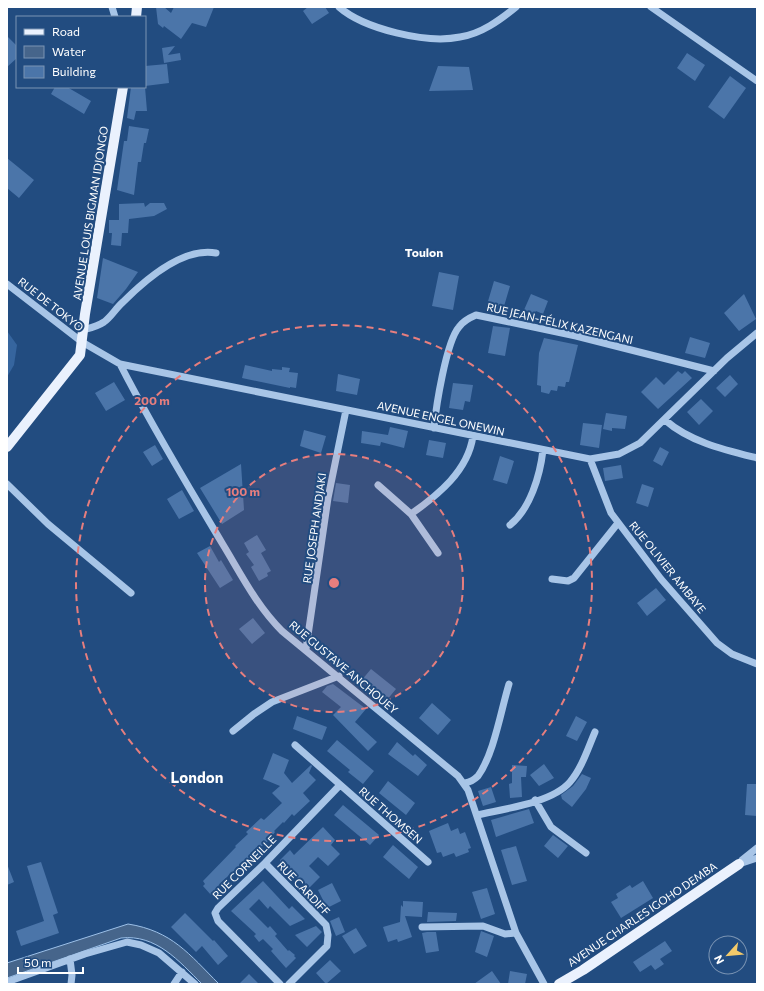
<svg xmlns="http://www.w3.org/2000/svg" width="764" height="991" font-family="Commissioner,sans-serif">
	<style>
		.green { fill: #36659e }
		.water { fill: #46658b; stroke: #9cc0e8 }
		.building { fill: #4b75a9 }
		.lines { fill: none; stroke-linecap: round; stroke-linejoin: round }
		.minor { stroke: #a8c5e7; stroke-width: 7 }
		.major { stroke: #eaf1fd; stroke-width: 10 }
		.ring { fill: none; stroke: #e67e7e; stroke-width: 2; stroke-dasharray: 7 5 }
		.labels { text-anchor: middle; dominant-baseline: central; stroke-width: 4; stroke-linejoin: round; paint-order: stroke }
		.street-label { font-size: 11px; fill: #fff; stroke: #224c80 }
		.neighbourhood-label { font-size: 12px; font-weight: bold; fill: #fff; stroke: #224c80 }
		.district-label { font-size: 15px; font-weight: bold; fill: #fff; stroke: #224c80 }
		.centre { fill: #e67e7e; stroke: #224c80; stroke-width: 2 }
		.ring-label { font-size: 12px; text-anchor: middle; font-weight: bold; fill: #e67e7e; stroke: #224c80; stroke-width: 4; stroke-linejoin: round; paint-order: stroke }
	</style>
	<rect width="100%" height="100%" fill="#224c80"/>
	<path class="green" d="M7 331 17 345 14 365 7 377Z"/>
	<path class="water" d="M128 924C172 931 189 954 219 984H202C179 961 156 934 121 938L7 978V963Z"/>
	<path class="building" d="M156 7H164L171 13 174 7H214L206 27 192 23 181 39 164 26 163 28 158 24Z
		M308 7H325L329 13 312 24 303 11Z
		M7 36 17 46V58L7 67Z
		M175 46 168 55 180 53 181 60 164 63 162 48Z
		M687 53 705 65 695 81 677 68Z
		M167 64 169 83 145 86V66Z
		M438 66 469 67 473 90 429 91Z
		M730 76 746 88 724 119 708 107Z
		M55 87H67L91 101 84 114 51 94Z
		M131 87H145L147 111H136L134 120 127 118Z
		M129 126 149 129 146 143H144L141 162H138L134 195 117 190 124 141H127Z
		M7 158 34 180 19 198 7 188Z
		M144 203 145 207 150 203H164L167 209 154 216 129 219 128 233H122L121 246 111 245 112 233H109V220H119V204Z
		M103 258 138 272 126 289 113 304 97 298Z
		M439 272 459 276 453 310 432 306Z
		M494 281 510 286 502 313 486 308Z
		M531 294 548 301 543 314 536 311 534 314 524 310Z
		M744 294 756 319 739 331 724 313Z
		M493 326 510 328 505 356 488 353Z
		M690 337 710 343 705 358 685 353Z
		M544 338 578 345 569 382H566L565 387 558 386 557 391 551 390 549 394 541 392V386L537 385 539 353Z
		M245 365 272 371V369L282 370V367L290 368 289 372 298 373 296 388 290 387V388L242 378Z
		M678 371 682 374 685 371 692 378 658 409 641 392 656 377 664 385Z
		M338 374 360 379 357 395 336 391Z
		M730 375 738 384 725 397 716 388Z
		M114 382 125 400 106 411 95 393Z
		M453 383 473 385 470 402 465 401 463 410 449 408Z
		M701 399 713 411 699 425 687 412Z
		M606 413 627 416 625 429 612 428V431L603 429Z
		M583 423 602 425 599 448 580 445Z
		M390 427 408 431 404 448 381 442 380 446 361 443 362 431 388 435Z
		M304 430 326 436 321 453 300 446Z
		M429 440 446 443 443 458 426 455Z
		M155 445 163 459 152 466 143 452Z
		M660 447 669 452 662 466 653 461Z
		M500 456 514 461 507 484 493 480Z
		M241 464 244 510 222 524 200 488Z
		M621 465 623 478 605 481 603 468Z
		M336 483 350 485 348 503 333 501Z
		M642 484 654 488 648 507 636 503Z
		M182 490 194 511 179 519 167 499Z
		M257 535 266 550 261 553 271 571 267 573 268 576 259 581 251 567 254 565 246 554 249 552 244 543Z
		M210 546 219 562 221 560 233 580 220 588 197 553Z
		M656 588 666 600 647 616 637 603Z
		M253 618 265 633 252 644 239 629Z
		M371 669 396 689 386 701 361 681Z
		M333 684 366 709 355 722 377 742 368 751 333 715 341 707 322 692 327 686Z
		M432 703 451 720 438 735 419 718Z
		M297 716 327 727 322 740 293 729Z
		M576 716 587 722 577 741 566 736Z
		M337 740 374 771 363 784 348 772 350 770 327 751Z
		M397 742 413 756 415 754 427 765 418 776 388 754Z
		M273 753 289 760 284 773 292 783 311 765 312 766 309 773 316 780 303 793 310 801 294 816 292 814 284 823 283 822 274 831 275 832 272 836 273 837 252 854 253 855 235 875 232 872 215 889 216 890 211 895 203 886 205 884 203 881 236 847 235 846 248 834 246 832 261 818 264 820 282 803 272 793 280 786 263 779Z
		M544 764 554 778 539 786 530 775Z
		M512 765 527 766 526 777H521L522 797 510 798 509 784 512 783Z
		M582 774 591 778 586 789 572 807 562 799 561 795 573 786Z
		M388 781 415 803 406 815 379 793Z
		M747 784H757V816L745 815Z
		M491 787 496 802 483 806 478 791Z
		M343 805 379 835 370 845 334 815Z
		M529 809 534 823 496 837 491 820Z
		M448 823 451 831 458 828 460 834 465 832 471 848 468 849 469 852 456 857 454 853 443 857 441 852 437 853 429 831Z
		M323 827 335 840 331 845 340 854 328 866 318 857 309 866 320 877 306 891 301 886 303 884 286 866 285 868 280 862V860L290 850 294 855Z
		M553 835 568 846 558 858 544 846Z
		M393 845 418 867 409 879 383 857Z
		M516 846 527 881 512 885 501 850Z
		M41 862 58 913 53 915 59 933 21 946 16 931 44 921 27 866Z
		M7 864 14 882 7 885Z
		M263 881 289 909 292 906 305 919 290 926 270 906 268 909 259 899 249 909 268 928 270 926 277 934 275 936 288 951 289 950 295 955 294 956 296 958 286 968 271 951 273 949 263 939 259 942 254 936 256 934 231 911Z
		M643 881 653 898 621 918 611 902 618 898 616 894 630 885 632 888Z
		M332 883 341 901 325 909 322 903 324 902 318 890Z
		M487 888 495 914 481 919 472 892Z
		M403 901 423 902 422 917 405 916 412 937 398 942 397 939 388 942 383 927 400 922 401 905 403 907Z
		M428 912 457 913 456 921 427 922Z
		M185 913 213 941 214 940 228 956 218 965 202 946 196 952 171 927Z
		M339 917 345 932 336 936 330 921Z
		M316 926 322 932 307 947 295 935Z
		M356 928 367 946 354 954 342 936Z
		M481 931 494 936 487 957 475 952Z
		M427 932H436L439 951 426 953 422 933Z
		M665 941 672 951 660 959 664 964 655 970 651 965 640 972 633 962Z
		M330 960 341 971 326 984 316 973Z
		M492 971 501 984H474Z
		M510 971 527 974 525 984H508Z
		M249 974 259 984H239Z"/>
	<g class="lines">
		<path class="minor" d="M112 7 115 17
			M339 7C364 29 427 44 460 37 481 34 500 20 516 7
			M651 7 757 81
			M7 284 82 342 120 364 590 459 619 454 640 443 727 358 757 333
			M83 330C90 328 98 326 104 322 111 317 116 308 123 302 145 280 183 247 216 253
			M120 364C151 425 187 484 222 543 241 574 256 605 282 631L458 776 468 790 516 933 544 984
			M665 420C690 442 725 450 757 458
			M434 428C436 407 446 342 459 327 463 321 469 318 476 315L576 336 714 371
			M590 459 611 513 661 579 717 643 732 654 757 664
			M7 484 48 524 131 593
			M378 485 411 514C438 495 468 471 473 436
			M411 514 438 553
			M510 525C530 509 540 476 543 450
			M552 579 568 581 574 578 618 523
			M306 649 328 498 346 410
			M233 731 254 714 272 702 339 676
			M295 745 428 862
			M465 783C470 782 474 780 478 776 494 754 501 710 509 684
			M535 800 551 827 586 853
			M477 815C503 809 552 803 570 782 582 768 588 748 595 732
			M265 863 326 925 328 935 327 946 289 984
			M739 864 742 860 757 848
			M739 864 757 858
			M422 927 483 926 505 934 516 933
			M70 959 72 975 71 984
			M7 982 85 954 127 942 141 945 159 953 195 984
			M174 984 182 972
			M280 984 218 921 215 913 218 908 265 863 340 785"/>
		<path class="major" d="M136 17 137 7
			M7 447 80 355 85 314 123 87
			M559 984 583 970 739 864"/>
	</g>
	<circle cx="334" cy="583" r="129" fill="#e67e7e" fill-opacity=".12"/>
	<g class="ring">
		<circle cx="334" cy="583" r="129"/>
		<circle cx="334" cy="583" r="258"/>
	</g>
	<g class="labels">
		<g class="street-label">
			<text transform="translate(90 213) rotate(-81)">AVENUE LOUIS BIGMAN IDJONGO</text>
			<text transform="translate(51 304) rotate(38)">RUE DE TOKYO</text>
			<text transform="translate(560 323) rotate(13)">RUE JEAN-FÉLIX KAZENGANI</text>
			<text transform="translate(441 418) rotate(12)">AVENUE ENGEL ONEWIN</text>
			<text transform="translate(314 528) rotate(-82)">RUE JOSEPH ANDJAKI</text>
			<text transform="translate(668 567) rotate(51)">RUE OLIVIER AMBAYE</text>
			<text transform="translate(344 667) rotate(40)">RUE GUSTAVE ANCHOUEY</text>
			<text transform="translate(391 815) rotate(41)">RUE THOMSEN</text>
			<text transform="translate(244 867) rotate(-45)">RUE CORNEILLE</text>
			<text transform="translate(304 888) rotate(46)">RUE CARDIFF</text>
			<text transform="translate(642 914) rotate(-34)">AVENUE CHARLES IGOHO DEMBA</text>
		</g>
		<g class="neighbourhood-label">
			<text x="424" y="252">Toulon</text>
		</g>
		<g class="district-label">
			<text x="197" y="777">London</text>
		</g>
	</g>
	<circle cx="334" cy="583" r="6" class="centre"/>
	<g class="ring-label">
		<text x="152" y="405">200 m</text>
		<text x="243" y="496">100 m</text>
	</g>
	<rect width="764" height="991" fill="none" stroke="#ffffff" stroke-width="16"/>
	<rect x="16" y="16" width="130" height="72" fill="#224c80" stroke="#7a94b3"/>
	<rect x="24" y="29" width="20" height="6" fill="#eaf1fd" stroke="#7a94b3"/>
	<text x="52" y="36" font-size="12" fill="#ffffff">Road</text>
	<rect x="24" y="46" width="20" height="12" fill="#46658b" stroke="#7a94b3"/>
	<text x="52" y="56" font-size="12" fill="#ffffff">Water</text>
	<rect x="24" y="66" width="20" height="12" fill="#4b75a9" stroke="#7a94b3"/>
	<text x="52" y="76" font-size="12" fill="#ffffff">Building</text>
	<g transform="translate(728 955) rotate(243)"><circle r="19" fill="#224c80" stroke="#7a94b3"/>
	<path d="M0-3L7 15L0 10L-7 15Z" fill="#f3ca6a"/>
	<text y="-6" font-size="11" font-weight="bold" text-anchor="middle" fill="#ffffff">N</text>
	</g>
	<path d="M18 967v6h65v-6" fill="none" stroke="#ffffff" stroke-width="2"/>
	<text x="24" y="967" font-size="12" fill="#ffffff" stroke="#224c80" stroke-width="3" paint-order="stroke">50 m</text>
</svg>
